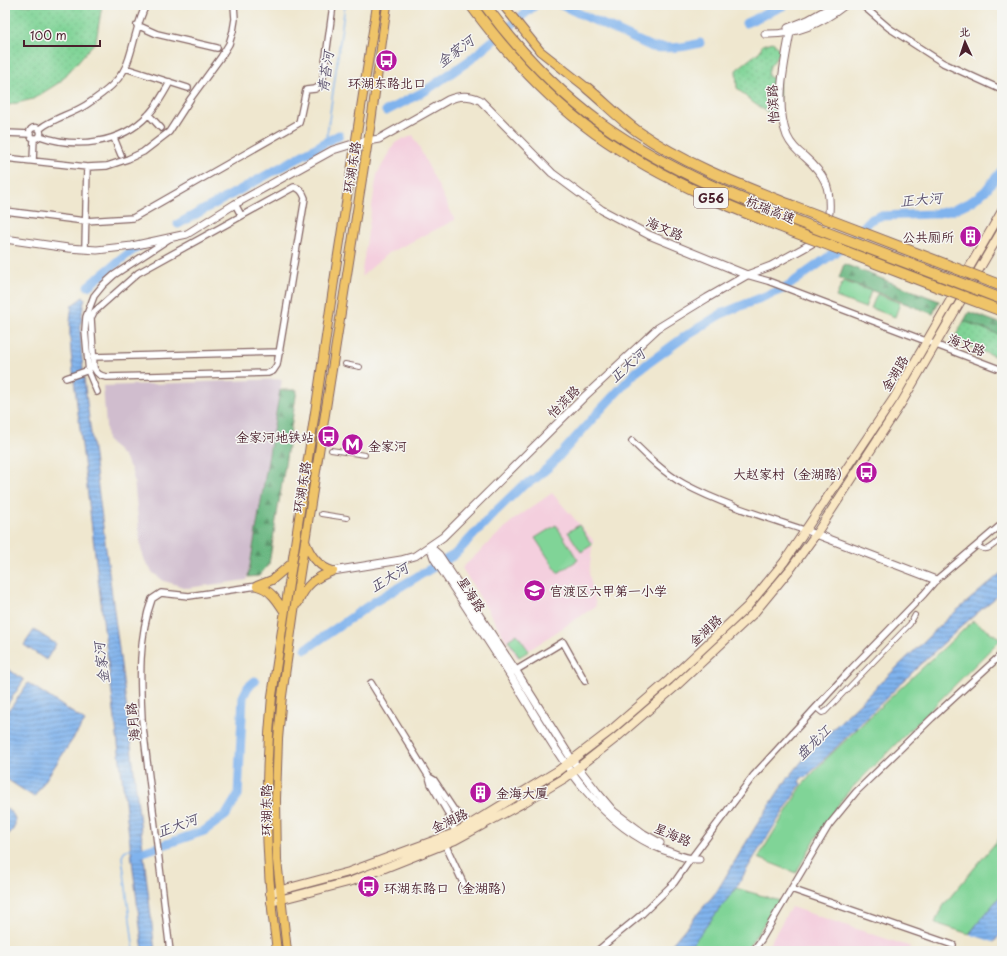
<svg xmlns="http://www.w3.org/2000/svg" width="1007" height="956" font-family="'Playpen Sans','LXGW WenKai TC',sans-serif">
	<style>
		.built { fill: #f4cfde }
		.industrial { fill: #d0bdce }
		.grass { fill: url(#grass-dots); stroke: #657a61 }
		.forest { fill: url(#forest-firs); stroke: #596a56 }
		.park { fill: #80d497; stroke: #657a61 }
		.water { fill: url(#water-rules); stroke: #65698c }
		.pier { fill: #efe7cf }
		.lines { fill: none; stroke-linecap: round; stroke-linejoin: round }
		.stream { stroke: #80b3ed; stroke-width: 1.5 }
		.river { stroke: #80b3ed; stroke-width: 9 }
		.tertiary-tunnel { stroke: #cebfae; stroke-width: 7; stroke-dasharray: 7 3.5; stroke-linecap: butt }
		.pedestrian-casing { stroke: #846564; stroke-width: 6 }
		.minor-casing { stroke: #846564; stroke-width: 8 }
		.tertiary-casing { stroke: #846564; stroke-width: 9 }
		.secondary-casing { stroke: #846564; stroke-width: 10 }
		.primary-casing { stroke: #846564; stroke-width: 10 }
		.motorway-casing { stroke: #846564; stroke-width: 12 }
		.pedestrian { stroke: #fff; stroke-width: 4 }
		.minor { stroke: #fff; stroke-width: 5.5 }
		.tertiary { stroke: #fff; stroke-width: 7 }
		.secondary { stroke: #f9e7c3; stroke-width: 8 }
		.primary { stroke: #efc469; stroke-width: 8 }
		.motorway { stroke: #efc469; stroke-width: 10 }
		.motorway-bridge-casing { stroke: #846564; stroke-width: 12; stroke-linecap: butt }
		.motorway-bridge { stroke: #efc469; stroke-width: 10 }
		.labels { text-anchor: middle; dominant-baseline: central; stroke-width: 3; stroke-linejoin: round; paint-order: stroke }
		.shield { fill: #f6f6f2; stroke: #7e6067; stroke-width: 1 }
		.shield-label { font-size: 12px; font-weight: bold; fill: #4a1f2b }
		.poi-label { font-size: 13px; fill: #4a1f2b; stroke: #f6f6f2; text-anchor: start }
		.street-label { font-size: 13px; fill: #4a1f2b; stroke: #f6f6f2 }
		.water-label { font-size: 14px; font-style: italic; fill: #5d536f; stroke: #f6f6f2 }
	</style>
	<defs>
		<pattern id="grass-dots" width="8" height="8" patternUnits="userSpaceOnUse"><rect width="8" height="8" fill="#80d497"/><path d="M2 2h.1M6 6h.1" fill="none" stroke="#70b682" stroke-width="1.8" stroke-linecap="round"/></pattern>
		<pattern id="forest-firs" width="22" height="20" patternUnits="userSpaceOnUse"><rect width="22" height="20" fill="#68b680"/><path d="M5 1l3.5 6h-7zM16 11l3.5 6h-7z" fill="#589369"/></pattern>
		<pattern id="water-rules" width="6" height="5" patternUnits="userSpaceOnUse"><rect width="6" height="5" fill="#80b3ed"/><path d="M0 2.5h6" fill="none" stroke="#6b91c0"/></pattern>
	</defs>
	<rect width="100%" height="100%" fill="#f6f6f2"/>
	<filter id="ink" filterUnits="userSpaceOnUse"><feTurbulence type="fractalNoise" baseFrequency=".025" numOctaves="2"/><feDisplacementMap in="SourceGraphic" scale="8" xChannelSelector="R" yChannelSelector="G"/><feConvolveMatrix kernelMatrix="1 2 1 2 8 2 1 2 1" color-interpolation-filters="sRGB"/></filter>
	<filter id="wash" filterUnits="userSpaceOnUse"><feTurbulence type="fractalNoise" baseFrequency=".012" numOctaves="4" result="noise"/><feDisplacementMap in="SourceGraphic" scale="16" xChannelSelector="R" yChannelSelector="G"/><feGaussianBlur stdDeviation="0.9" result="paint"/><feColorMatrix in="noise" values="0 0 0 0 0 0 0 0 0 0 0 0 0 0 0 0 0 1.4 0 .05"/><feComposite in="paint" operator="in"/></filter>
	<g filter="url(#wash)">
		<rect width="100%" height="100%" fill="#efe7cf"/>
		<path class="built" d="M413 135 455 220 387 254 361 277 377 174 395 143 404 138 405 139Z
			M552 493 593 540 589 573 596 606 517 658 462 568 512 521Z
			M791 907 911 947 909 951H772L767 948Z"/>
		<path class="industrial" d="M282 379 247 580 187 588 164 581 153 573 145 561 141 549 134 480 131 469 123 456 107 440 103 386Z"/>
		<path class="grass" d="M5 5H102L96 41 60 82 33 99 5 106Z
			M773 42 781 52 770 66 768 75 769 77 779 79 780 117C761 110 751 102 737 88L736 70 760 51 762 45Z
			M964 321 998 334 1002 341V359L958 342 956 335Z"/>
		<path class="forest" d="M844 264 939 301 933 314 839 278Z
			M969 312 1002 324V341L998 334 964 321Z
			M280 390H297L269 564 259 576 248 577Z"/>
		<path class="park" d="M843 281 871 291 865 308 836 297Z
			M877 294 900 303 895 317 871 308Z
			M556 525 578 560 558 573 535 538Z
			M579 525 592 545 581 552 568 532Z
			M973 621 1001 639 848 792C827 818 812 844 796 873L758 858 803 784 824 761 878 709Z
			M517 634 529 651 519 657 508 640Z
			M1002 835V894L969 934 935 923 939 913 946 902Z
			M736 888 780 901 745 951H686Z"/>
		<path class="water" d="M83 297 85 298C77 328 82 357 85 387L126 703 155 951H143L75 388C72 361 67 332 72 305Z
			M1002 572V592L963 625 921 664 805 778 803 777 799 781 801 784 753 859 736 888 690 947 686 951H666L717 891 756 826 782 786 811 750 947 619Z
			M34 630 56 644 46 660 24 645Z
			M5 667 24 680 5 708Z
			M28 683 85 721 34 797 5 778V716Z
			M5 808C18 813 19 830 5 836Z
			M1002 894V932L987 951H957L977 924Z"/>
		<path class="pier" d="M967 934H969L996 943 990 951H955Z"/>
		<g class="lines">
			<path class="stream" d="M326 142 345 5
				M133 848 124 851 122 857 134 951"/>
			<path class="river" d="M561 5 652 47C669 49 683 48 700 43
				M746 23 785 5
				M386 111 425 91 470 60 535 5
				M178 224 339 135
				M88 286 129 253 140 246
				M306 649 374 602 454 555 464 545 496 511 520 488 536 478 552 464 603 407 636 372 687 335 721 314 785 288 848 243 870 220 880 216 933 214 953 210 972 201 985 191 1002 170
				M137 854 204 831 226 815 238 795 243 697 248 687 255 681"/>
		</g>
	</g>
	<g filter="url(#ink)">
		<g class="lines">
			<path class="tertiary-tunnel" d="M814 242 822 233 829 215"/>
			<defs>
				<path id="pedestrian" d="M345 364 360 367
					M331 450 365 455
					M321 514 347 518
					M977 545C987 555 993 545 1002 538
					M816 708 822 713 825 712 910 624 915 615"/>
				<path id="minor" d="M862 5 889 28 943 63 1002 90
					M137 25 157 34 217 48
					M125 68 188 88
					M149 115 161 128
					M29.5 133a5.5 5.5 0 1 1 11 0a5.5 5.5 0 1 1-11 0Z
					M40 129C47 121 74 113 86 105 104 93 123 80 129 58 135 40 137 23 146 5
					M5 133 30 134
					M40 136C76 149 121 144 148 115 157 106 164 93 170 82
					M114 138 121 155
					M5 158 87 167 107 166 128 159 143 152 169 132 191 98 221 57 229 44 233 31 235 19 234 5
					M33 161 34 138
					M294 187C300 188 303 192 305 198L277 365 273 371 268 373 107 377C100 376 97 374 94 368L91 318 94 312 138 273Z
					M235 204 241 215
					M5 211 85 221 133 218 299 123 306 90 315 89 322 85 333 5
					M85 248 87 167
					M747 275 768 281 1002 370
					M93 357 280 352
					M66 378 89 370
					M97 392 89 373 85 330 86 317 94 296 103 285 114 275 169 239
					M632 441C648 457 664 473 684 484 725 506 772 519 816 534
					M513 672 563 642 585 681
					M371 683 429 777 431 784 448 813 455 832
					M429 777 434 780 454 810 469 825
					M445 844 465 887
					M791 889 953 945
					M170 951 142 719C140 680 138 637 152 599L161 593 189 596 257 586
					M597 951 642 914 674 883 690 860 754 775 852 668 924 594 936 580 1002 524
					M753 951 761 940 829 825 856 792 932 718 1002 654"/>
				<path id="tertiary" d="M791 27C785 62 774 102 787 136 791 145 797 151 805 157 824 174 831 186 829 213
					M788 28 808 20 835 5
					M765 34C794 35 822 23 845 5
					M5 239 68 248 97 250 132 246 187 234 235 204 333 150 356 143 379 139 448 100C460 95 469 95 480 100L552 173 602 210 649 235 747 275
					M816 534 936 580
					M430 546 434 558C460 597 485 636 510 675 551 739 588 820 664 850 676 854 686 860 699 859
					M431 548 439 555 516 671 572 760 597 792 613 811 644 834 660 843
					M333 571 401 560 415 556 443 537 585 396 658 328 707 298 747 275 771 266 802 249 814 242"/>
				<path id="secondary" d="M270 893 349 872 452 834 469 825 559 770 610 731 669 680 747 607 784 562 894 398 1002 211
					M271 902 352 881 455 840 523 803 565 778 616 738 675 687 754 613 792 567 816 534 902 402 1002 230"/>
				<path id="primary" d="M503 5 540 51 587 88
					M298 603C306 585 314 578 333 571 318 567 310 555 305 541
					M284 611C277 600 270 589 257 586L272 580 292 563
					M277 951C265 866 264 781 272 696L317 399 337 261 377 5
					M287 951 277 860 276 799 278 739 282 696 294 611 371 122 387 5"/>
				<path id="motorway" d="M587 88C604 102 619 118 637 131 684 164 740 185 793 206"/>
			</defs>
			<use href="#pedestrian" class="pedestrian-casing"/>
			<use href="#minor" class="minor-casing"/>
			<use href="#tertiary" class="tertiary-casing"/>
			<use href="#secondary" class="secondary-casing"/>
			<use href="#primary" class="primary-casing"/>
			<use href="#motorway" class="motorway-casing"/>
			<use href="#pedestrian" class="pedestrian"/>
			<use href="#minor" class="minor"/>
			<use href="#tertiary" class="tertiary"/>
			<use href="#secondary" class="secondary"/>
			<use href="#primary" class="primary"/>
			<use href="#motorway" class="motorway"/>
			<defs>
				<path id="motorway-bridge" d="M471 5C506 53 547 98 595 133 665 183 746 214 826 244 885 267 943 289 1002 311
					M485 5C518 50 557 91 602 124 671 173 750 203 828 233 886 255 944 277 1002 299
					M793 206 1002 286"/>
			</defs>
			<use href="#motorway-bridge" class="motorway-bridge-casing"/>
			<use href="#motorway-bridge" class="motorway-bridge"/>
		</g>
	</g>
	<defs>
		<symbol id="bus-disc" viewBox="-11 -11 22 22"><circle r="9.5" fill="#b5179e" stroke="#f6f6f2"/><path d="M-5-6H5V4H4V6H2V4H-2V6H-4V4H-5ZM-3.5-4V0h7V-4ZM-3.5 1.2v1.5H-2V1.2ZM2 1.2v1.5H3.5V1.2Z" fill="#fff"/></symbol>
		<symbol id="building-disc" viewBox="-11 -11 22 22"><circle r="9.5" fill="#b5179e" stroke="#f6f6f2"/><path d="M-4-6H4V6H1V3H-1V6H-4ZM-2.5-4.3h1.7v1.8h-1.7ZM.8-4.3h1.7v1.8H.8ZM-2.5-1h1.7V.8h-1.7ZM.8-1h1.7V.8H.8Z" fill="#fff"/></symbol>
		<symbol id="metro-disc" viewBox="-11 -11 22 22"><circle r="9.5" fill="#b5179e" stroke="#f6f6f2"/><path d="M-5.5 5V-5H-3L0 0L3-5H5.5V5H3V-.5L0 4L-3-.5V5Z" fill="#fff"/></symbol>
		<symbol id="school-disc" viewBox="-11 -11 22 22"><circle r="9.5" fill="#b5179e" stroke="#f6f6f2"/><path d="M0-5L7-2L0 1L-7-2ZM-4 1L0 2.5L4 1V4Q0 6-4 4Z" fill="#fff"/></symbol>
	</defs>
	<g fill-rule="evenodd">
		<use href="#bus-disc" x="374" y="48" width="25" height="25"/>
		<use href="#building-disc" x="958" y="224" width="25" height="25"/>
		<use href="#bus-disc" x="316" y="424" width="25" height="25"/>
		<use href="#metro-disc" x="340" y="432" width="25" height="25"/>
		<use href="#bus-disc" x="854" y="460" width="25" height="25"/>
		<use href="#school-disc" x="522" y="578" width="25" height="25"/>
		<use href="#building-disc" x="468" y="780" width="25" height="25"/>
		<use href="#bus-disc" x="356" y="874" width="25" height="25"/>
	</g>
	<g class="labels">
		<rect class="shield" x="694" y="188" width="34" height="20" rx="3"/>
		<g class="shield-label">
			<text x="711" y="198">G56</text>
		</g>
		<g class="poi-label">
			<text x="387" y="82" text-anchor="middle">环湖东路北口</text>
			<text x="954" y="236" text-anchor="end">公共厕所</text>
			<text x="314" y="436" text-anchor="end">金家河地铁站</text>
			<text x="368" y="445">金家河</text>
			<text x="850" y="473" text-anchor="end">大赵家村（金湖路）</text>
			<text x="550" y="590">官渡区六甲第一小学</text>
			<text x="496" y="792">金海大厦</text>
			<text x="384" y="887">环湖东路口（金湖路）</text>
		</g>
		<g class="street-label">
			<text transform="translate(772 104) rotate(-93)">怡滨路</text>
			<text transform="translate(351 167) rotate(-81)">环湖东路</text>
			<text transform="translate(771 209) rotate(22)">杭瑞高速</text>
			<text transform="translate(665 228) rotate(23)">海文路</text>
			<text transform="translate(967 344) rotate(21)">海文路</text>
			<text transform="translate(894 373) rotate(-59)">金湖路</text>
			<text transform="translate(563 401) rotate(-45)">怡滨路</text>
			<text transform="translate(301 487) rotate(-81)">环湖东路</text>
			<text transform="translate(472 594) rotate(57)">星海路</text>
			<text transform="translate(705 630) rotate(-43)">金湖路</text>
			<text transform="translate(132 722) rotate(-96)">海月路</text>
			<text transform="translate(265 810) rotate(-90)">环湖东路</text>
			<text transform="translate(449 820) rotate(-25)">金湖路</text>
			<text transform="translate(673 834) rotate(23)">星海路</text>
		</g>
		<g class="water-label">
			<text transform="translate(455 51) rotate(-37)">金家河</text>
			<text transform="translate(325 72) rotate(-82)">青苔河</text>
			<text transform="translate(921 199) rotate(-5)">正大河</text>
			<text transform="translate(627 365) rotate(-42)">正大河</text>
			<text transform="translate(389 577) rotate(-31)">正大河</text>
			<text transform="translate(101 663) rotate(-97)">金家河</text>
			<text transform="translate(813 742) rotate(-44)">盘龙江</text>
			<text transform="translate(177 825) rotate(-20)">正大河</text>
		</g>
	</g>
	<rect width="1007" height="956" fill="none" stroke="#f6f6f2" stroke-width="20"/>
	<g transform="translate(965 42) rotate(357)" stroke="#f6f6f2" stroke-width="3" paint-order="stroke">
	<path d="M0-3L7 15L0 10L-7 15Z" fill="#4a1f2b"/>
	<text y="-6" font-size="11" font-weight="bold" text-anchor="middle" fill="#4a1f2b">北</text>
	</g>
	<path d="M24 40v6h76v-6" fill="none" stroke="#4a1f2b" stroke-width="2"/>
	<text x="30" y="40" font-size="12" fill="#4a1f2b" stroke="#f6f6f2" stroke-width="3" paint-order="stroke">100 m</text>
</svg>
